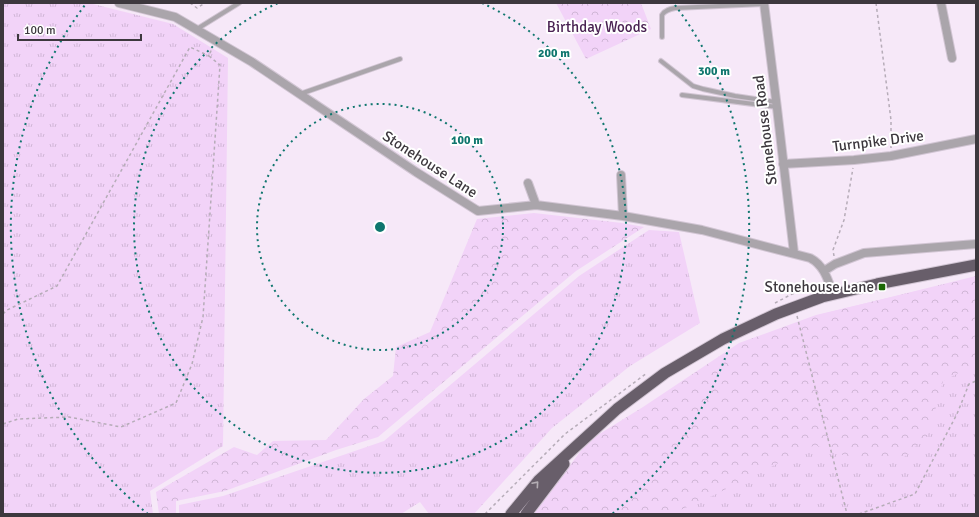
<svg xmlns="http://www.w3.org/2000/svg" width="979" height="517" font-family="Signika,sans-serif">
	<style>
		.grass { fill: url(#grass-tufts) }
		.forest { fill: url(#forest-crowns) }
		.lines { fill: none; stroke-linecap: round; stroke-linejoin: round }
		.service-casing { stroke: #d1c5d3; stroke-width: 6 }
		.minor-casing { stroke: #d1c5d3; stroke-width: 10 }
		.trunk-casing { stroke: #d1c5d3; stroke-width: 13 }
		.path { stroke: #b6acb8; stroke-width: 1.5; stroke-dasharray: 3 3; stroke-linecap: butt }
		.service { stroke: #aaa5ab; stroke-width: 4 }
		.minor { stroke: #aaa5ab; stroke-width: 8 }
		.trunk { stroke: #685e6a; stroke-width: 11 }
		.oneway { stroke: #b4aeb4 }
		.ring { fill: none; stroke: #0f766e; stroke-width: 2; stroke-dasharray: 2 4 }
		.poi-dot { fill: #1b6805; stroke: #fff; stroke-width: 1.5 }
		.labels { text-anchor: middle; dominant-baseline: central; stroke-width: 4; stroke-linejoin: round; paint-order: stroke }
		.park-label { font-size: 15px; fill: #4a2253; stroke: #fff }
		.street-label { font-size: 15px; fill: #3d383e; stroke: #fff }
		.poi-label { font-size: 15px; fill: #3d383e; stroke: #fff; text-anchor: end }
		.centre { fill: #0f766e; stroke: #fff; stroke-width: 2 }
		.ring-label { font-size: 12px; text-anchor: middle; font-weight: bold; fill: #0f766e; stroke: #fff; stroke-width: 4; stroke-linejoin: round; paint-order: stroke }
	</style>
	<defs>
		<pattern id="grass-tufts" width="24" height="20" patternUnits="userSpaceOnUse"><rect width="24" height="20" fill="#f2d3f8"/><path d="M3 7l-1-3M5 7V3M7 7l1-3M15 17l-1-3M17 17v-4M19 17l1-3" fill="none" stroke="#d0b6d6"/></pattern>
		<pattern id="forest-crowns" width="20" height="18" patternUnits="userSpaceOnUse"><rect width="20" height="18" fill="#f2d3f8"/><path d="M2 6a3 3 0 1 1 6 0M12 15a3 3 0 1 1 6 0" fill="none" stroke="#d0b6d6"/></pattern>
	</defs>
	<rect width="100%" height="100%" fill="#f6e8f8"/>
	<path class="grass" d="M3 3H89L173 24 228 58 223 446 150 491 153 514H3Z
		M649 230 679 232 700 323 630 366 552 428 474 514H429L420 502 401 514H179V505L223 496 384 441 579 276Z
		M976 276V514H540L538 507 587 446 818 315Z"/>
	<path class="forest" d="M556 3H641L651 29 586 59Z
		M534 213 622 223 644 227 576 271 378 437 336 450 225 491 176 501V514H159L156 492 234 447 257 455 273 441 326 440 364 399 393 376 396 347 430 332 477 219Z
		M976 277V364L943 381 929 433 901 460 851 458 815 445 708 498 671 514H534L588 441 643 407 739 343 816 315Z"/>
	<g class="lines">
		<defs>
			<path id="service" d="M197 29 239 3
				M662 37V15C665 10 670 9 675 8L764 4
				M661 61 693 86 703 89 735 96 776 102
				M300 94 400 59
				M682 95 777 107"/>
			<path id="minor" d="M119 3 175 17 252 62 416 172 478 211 536 205 623 216 702 230 810 258C824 265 828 280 833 294
				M764 3 777 108 794 253
				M941 3 952 58
				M783 164 854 160 891 156 976 139
				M621 175 623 216
				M528 183 536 205
				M824 271 835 264 864 253 976 244"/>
			<path id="trunk" d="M511 514 539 480 617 409 665 373 723 339 776 314 822 297 877 284 976 265
				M526 514 564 464"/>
		</defs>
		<use href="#service" class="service-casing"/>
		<use href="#minor" class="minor-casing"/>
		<use href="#trunk" class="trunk-casing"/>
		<path class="path" d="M190 3 197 8 205 3
			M876 3 891 120V148
			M834 256 833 250 844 220 853 168
			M775 303 792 294 821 284
			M3 314 7 310 57 286 190 47 209 56
			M797 316 847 514
			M3 424 18 419 69 417 121 427 176 403 192 364 203 317 220 65 209 56 212 48
			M485 514 565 434 647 373
			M859 514 915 494 957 414 969 384 976 381"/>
		<use href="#service" class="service"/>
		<use href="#minor" class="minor"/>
		<use href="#trunk" class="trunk"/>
	</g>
	<defs><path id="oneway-chevron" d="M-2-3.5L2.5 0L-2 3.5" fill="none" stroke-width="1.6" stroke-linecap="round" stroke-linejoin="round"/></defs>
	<use class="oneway" href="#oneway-chevron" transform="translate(536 484) rotate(-49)"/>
	<g class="ring">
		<circle cx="380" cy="227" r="123"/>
		<path d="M482 3A246 246 0 1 1 278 3"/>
		<path d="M148 514A369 369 0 0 1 85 5M675 5A369 369 0 0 1 612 514"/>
	</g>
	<rect class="poi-dot" x="878" y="283" width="8" height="8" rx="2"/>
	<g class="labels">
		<g class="park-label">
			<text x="597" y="27">Birthday Woods</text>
		</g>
		<g class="street-label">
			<text transform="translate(765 130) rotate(-97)">Stonehouse Road</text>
			<text transform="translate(878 141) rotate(-7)">Turnpike Drive</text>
			<text transform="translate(430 164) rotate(33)">Stonehouse Lane</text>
		</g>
		<g class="poi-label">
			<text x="874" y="287">Stonehouse Lane</text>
		</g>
	</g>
	<circle cx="380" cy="227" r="6" class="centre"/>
	<g class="ring-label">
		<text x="554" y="57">200 m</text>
		<text x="714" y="75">300 m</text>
		<text x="467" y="144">100 m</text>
	</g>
	<rect width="979" height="517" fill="none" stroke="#3d383e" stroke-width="8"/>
	<path d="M18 34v6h123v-6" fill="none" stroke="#3d383e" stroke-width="2"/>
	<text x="24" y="34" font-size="12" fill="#3d383e" stroke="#ffffff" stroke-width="3" paint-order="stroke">100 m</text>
</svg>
